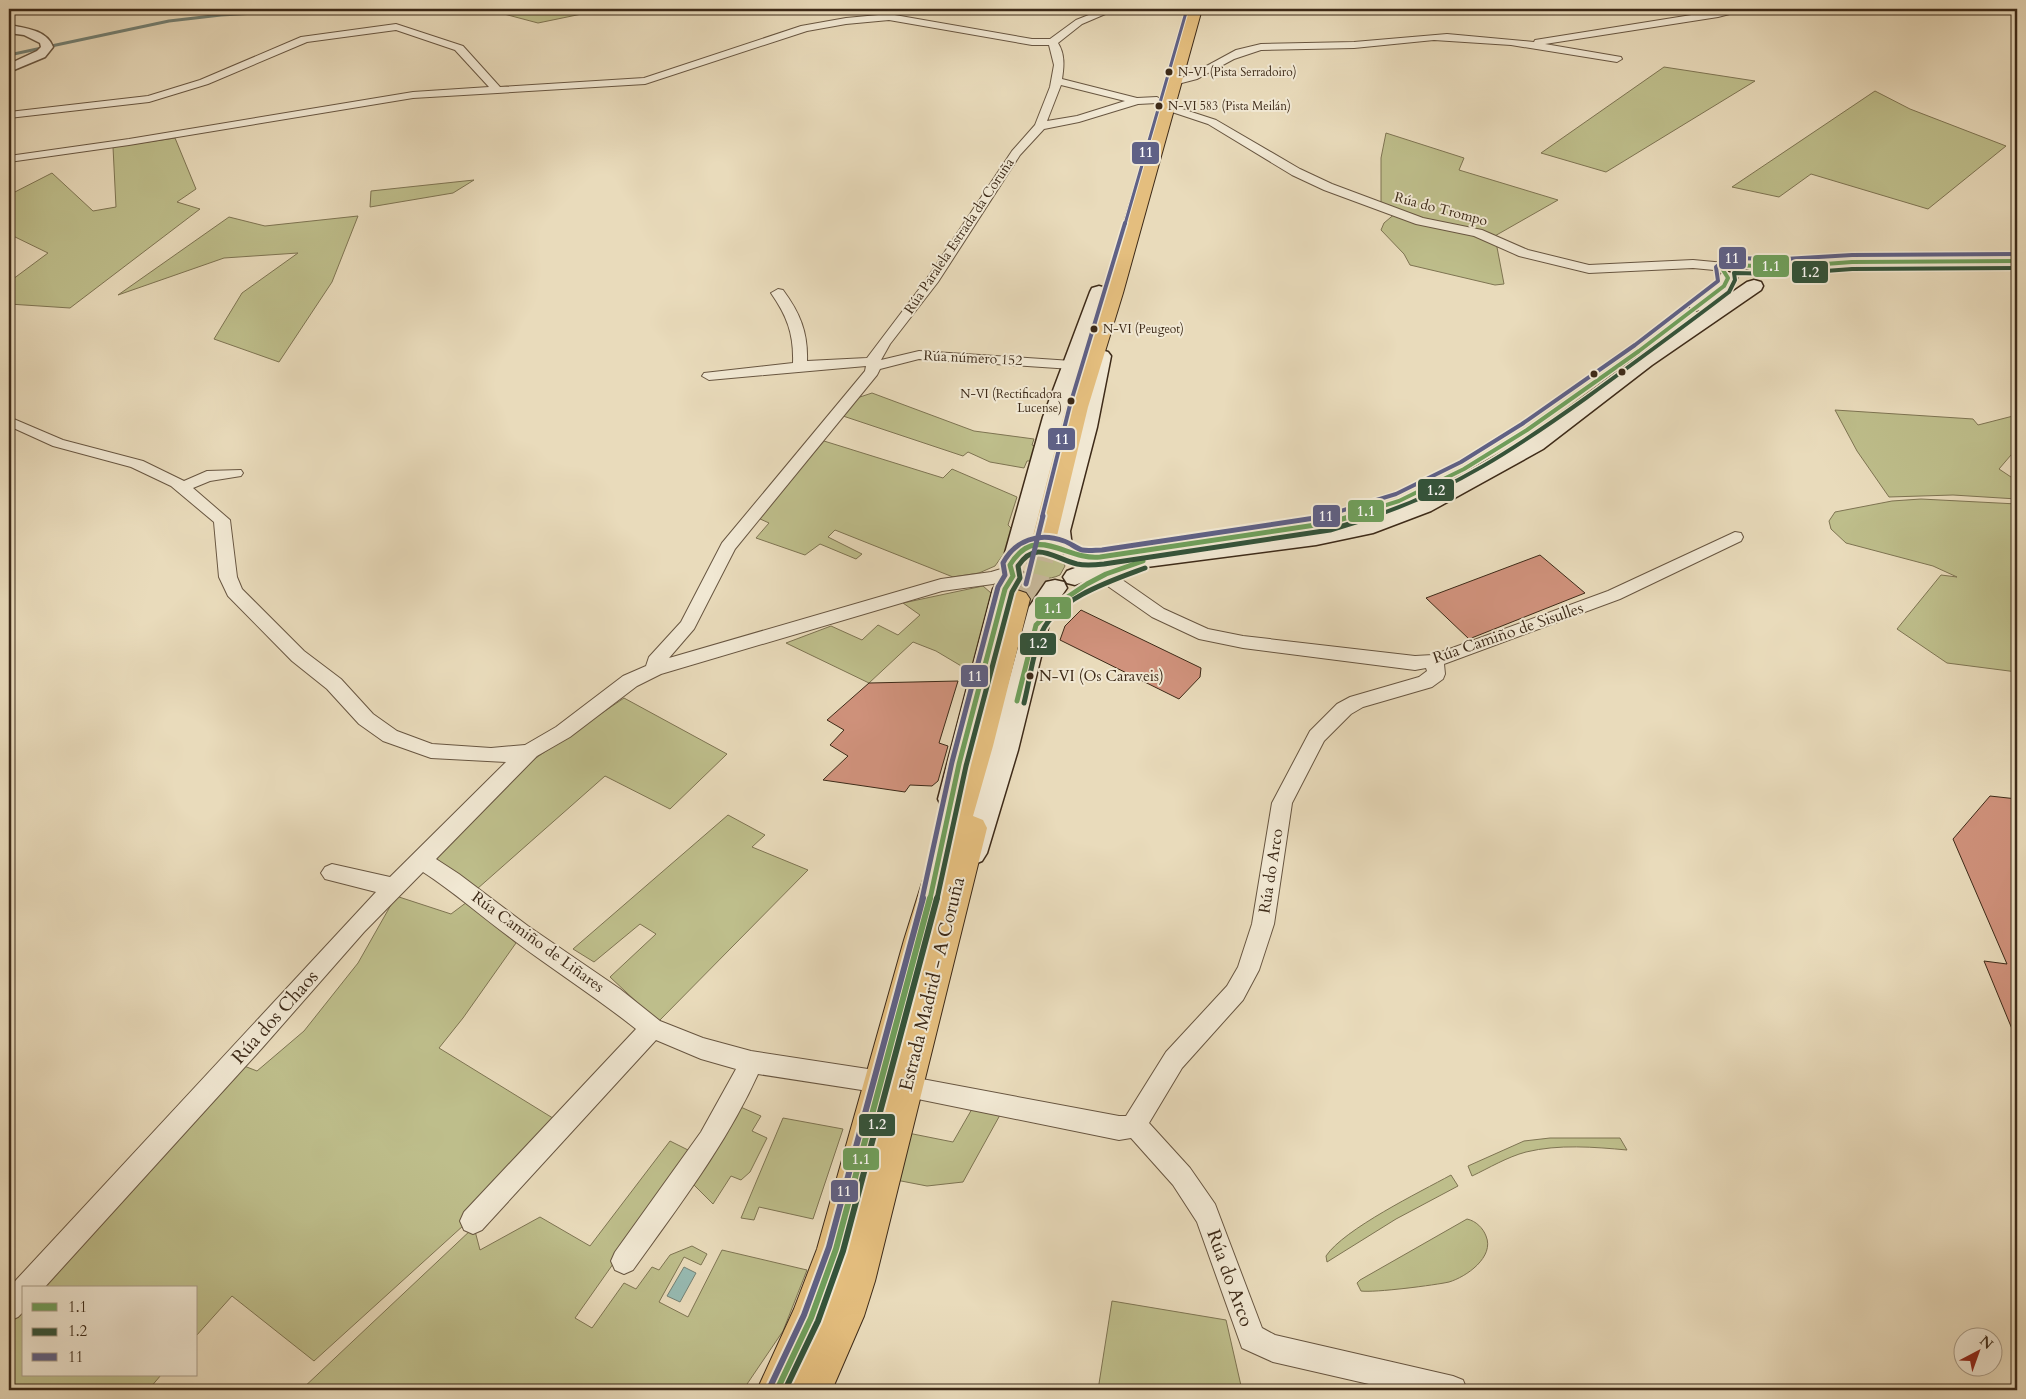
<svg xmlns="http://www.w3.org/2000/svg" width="2026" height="1399" font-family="Cardo,serif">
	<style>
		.green { fill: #bebe8b; stroke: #7e7452 }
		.water { fill: #97bbb3; stroke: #738175 }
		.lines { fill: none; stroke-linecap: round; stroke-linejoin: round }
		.stream { stroke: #738175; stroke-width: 3 }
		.building { fill: #d0927c; stroke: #3d2a18 }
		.trunk-tunnel { stroke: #c7b89a; stroke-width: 28; stroke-dasharray: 28 14; stroke-linecap: butt }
		.minor-casing { stroke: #685641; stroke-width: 2 }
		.tertiary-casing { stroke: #685641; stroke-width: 3 }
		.secondary-casing { stroke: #3d2a18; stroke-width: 3 }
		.trunk-casing { stroke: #3d2a18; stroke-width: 2 }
		.minor { fill: #f1e8d3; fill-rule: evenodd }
		.tertiary { fill: #f1e8d3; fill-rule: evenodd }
		.secondary { fill: #f1e8d3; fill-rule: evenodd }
		.trunk { fill: #e4be7e; fill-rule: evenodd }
		.bus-1-far2-casing { stroke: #f1e8d3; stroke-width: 7 }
		.bus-1-far1-casing { stroke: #f1e8d3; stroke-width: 9 }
		.bus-1-casing { stroke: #f1e8d3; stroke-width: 10 }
		.bus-2-far2-casing { stroke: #f1e8d3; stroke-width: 7 }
		.bus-2-far1-casing { stroke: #f1e8d3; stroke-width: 9 }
		.bus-2-casing { stroke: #f1e8d3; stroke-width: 10 }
		.bus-3-far3-casing { stroke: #f1e8d3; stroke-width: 5 }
		.bus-3-far2-casing { stroke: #f1e8d3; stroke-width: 7 }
		.bus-3-far1-casing { stroke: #f1e8d3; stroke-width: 9 }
		.bus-3-casing { stroke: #f1e8d3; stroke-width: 10 }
		.bus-1-far2 { stroke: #6f9f5b; stroke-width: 4 }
		.bus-1-far1 { stroke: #6f9f5b; stroke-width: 5 }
		.bus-1 { stroke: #6f9f5b; stroke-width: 6 }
		.bus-2-far2 { stroke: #33533a; stroke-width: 4 }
		.bus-2-far1 { stroke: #33533a; stroke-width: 5 }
		.bus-2 { stroke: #33533a; stroke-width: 6 }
		.bus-3-far3 { stroke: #5f6186; stroke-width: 3 }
		.bus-3-far2 { stroke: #5f6186; stroke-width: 4 }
		.bus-3-far1 { stroke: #5f6186; stroke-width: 5 }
		.bus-3 { stroke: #5f6186; stroke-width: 6 }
		.bus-dot { fill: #3d2a18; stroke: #f1e8d3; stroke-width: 2 }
		.labels { text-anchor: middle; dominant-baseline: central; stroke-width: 4; stroke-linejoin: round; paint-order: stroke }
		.far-bus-label { font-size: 12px; fill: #3d2a18; stroke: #f1e8d3; text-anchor: start }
		.far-street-label { font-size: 14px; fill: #3d2a18; stroke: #f1e8d3 }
		.bus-label { font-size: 15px; fill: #3d2a18; stroke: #f1e8d3; text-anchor: start }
		.street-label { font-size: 16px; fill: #3d2a18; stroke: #f1e8d3 }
		.near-street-label { font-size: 19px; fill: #3d2a18; stroke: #f1e8d3 }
		.line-badge { stroke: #f1e8d3; stroke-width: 2 }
		.badge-label { font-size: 14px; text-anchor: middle; font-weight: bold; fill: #fff }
	</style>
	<rect width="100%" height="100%" fill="#e9dbbb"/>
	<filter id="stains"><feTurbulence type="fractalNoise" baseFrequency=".004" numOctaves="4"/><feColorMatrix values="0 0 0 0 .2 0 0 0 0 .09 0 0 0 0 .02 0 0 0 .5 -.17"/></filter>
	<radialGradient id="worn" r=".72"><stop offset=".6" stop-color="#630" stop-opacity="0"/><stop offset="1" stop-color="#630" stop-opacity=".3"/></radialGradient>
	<path class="green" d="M485 9H606L538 23Z
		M1664 67 1755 81 1606 172 1541 153Z
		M1875 91 1910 109 2006 146 1928 209 1811 174 1779 197 1732 187Z
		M1386 133 1464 158 1459 170 1558 200 1493 237 1496 242 1504 284 1495 285 1410 265 1404 254 1381 230 1384 223 1397 212 1381 206V158Z
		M175 138 196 189 177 202 200 209 70 308 9 304V282L48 253 9 234V195L52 173 93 211 116 207 113 147Z
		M474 180 453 193 370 207 371 191Z
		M358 216 332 282 279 362 214 339 242 293 298 253 224 258 118 295 229 217 265 226Z
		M872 393 974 431 1034 439 1032 445 1037 447 1032 461H1027L1024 468 990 462 968 452 963 456 843 416 857 398Z
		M1835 410 1973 419 1978 425 2017 415V448L1999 469 2017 481V499L1953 495 1889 497 1857 451Z
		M824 441 943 478 952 469 1017 497 1008 525 1014 531 1005 552 995 566 979 573 953 577 835 530 828 537 862 554 856 559 820 544 805 555 756 538 769 523 758 518Z
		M1921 499 2017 504V672L1947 663 1897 629 1941 575 1957 577 1933 566 1846 543 1831 529 1829 521 1835 512 1892 501Z
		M1044 553C1054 554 1061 556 1065 566L1060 575C1049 580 1038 580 1028 571L1027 562 1037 554Z
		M983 586 991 593 994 599 973 673 936 651 913 642 869 683 786 643 831 626 862 640 878 625 898 635 920 615 903 603Z
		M624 698 727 754 670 809 605 776 477 889 427 859 527 764Z
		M728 815 765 835 752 847 808 870 658 1022 610 977 656 934 640 924 594 962 573 949Z
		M396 896 451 914 467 902 516 943 463 1018 439 1048 556 1120 464 1225 314 1361 232 1296 196 1336V1288H35L239 1064 257 1071 304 1031 358 963Z
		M736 1105 761 1116 752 1131 767 1138 750 1172 741 1180 731 1176 713 1204 690 1181Z
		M972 1109 1000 1115 963 1182 927 1186 896 1180 908 1133 953 1142Z
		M783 1118 843 1129 813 1219 759 1207 754 1220 741 1218Z
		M1550 1138H1620L1627 1150C1594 1147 1559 1144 1526 1152 1507 1157 1489 1168 1472 1176L1468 1166 1524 1141Z
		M670 1141 692 1152 575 1318 592 1328 624 1283 636 1289 652 1267 659 1270 670 1255 692 1246 707 1254 701 1265 684 1257 659 1302 688 1317 722 1250 807 1270 783 1331 743 1390H301L472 1229 475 1231 480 1250 540 1217 590 1246Z
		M1451 1175 1458 1186 1396 1219 1327 1262 1326 1256C1344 1229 1420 1192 1451 1175Z
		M1467 1219C1476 1221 1483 1228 1486 1236 1495 1257 1466 1277 1449 1282 1436 1285 1374 1293 1361 1291L1357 1283 1360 1280Z
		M1112 1301 1226 1320 1242 1390H1098Z
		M24 1302V1375H161L150 1388 152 1390H9V1320Z"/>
	<path class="water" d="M684 1267 696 1273 680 1302 667 1296Z"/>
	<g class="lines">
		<path class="stream" d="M9 55 169 21 221 15 322 9"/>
	</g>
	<path class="building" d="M1540 555 1585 593 1469 639 1426 598Z
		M1081 610 1201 668 1200 677 1179 699 1060 640 1065 626Z
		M958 681 939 743 948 746 938 781 932 786 910 785 905 792 823 780 848 756 830 745 844 730 827 720 869 683Z
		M1990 796 2017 799V1041L1984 961 2007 964 1953 839Z"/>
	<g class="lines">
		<path class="trunk-tunnel" d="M1029 601 1045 536"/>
		<defs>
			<path id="minor" d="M1104 9H1117L1082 24 1058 43C1065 54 1064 66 1062 79L1137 98 1157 97 1162 100 1157 103 1138 104 1079 122 1044 129 1020 155 938 282 890 344 881 360 919 351 1072 361 1079 365 1072 369 919 359 880 369 877 375 735 549 694 629 669 658 941 579 991 572 1011 566 1017 568 1020 572 1017 576 993 584 942 591 661 674 637 686 570 737 537 756 436 859 459 874 528 926 620 989 660 1021 703 1038 751 1051 881 1071 889 1074 893 1082 889 1090 881 1093 758 1074C726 1145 678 1207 633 1270L624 1274 615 1270 611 1261 615 1252 701 1132 736 1069 701 1059 656 1040 482 1230 473 1234 464 1230 460 1221 464 1212 636 1029C596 997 553 970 512 939 482 917 454 892 423 872L364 932 263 1047 44 1288H24V1311L18 1317 9 1321V1288L17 1279 376 892 325 879 321 873 325 867 332 864 390 877 506 762 431 758 383 741 359 724 327 689 292 661 228 596 219 577 214 522 171 486 131 467 53 446 9 426V417L63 440 143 461 184 481 207 471 241 470 243 473 241 476 210 481 193 488 230 520 237 577 242 589 304 651 341 679 373 714 397 731 432 744 491 748 525 745 556 727 623 676 646 666 649 657 681 622 722 543 865 371 866 366 709 380 702 376 704 373 793 363C794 334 787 316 771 293L778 289 783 290C800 313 808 332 807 361L867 358 926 280 1012 151 1035 125 1050 87 1054 65 1049 45H1032L889 20 846 24 807 31 645 84 413 98 129 145 9 162V156L129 139 413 92 489 87 455 50 396 30 307 42 208 84 149 102 9 118V112L148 96 200 80 301 37 396 24 463 46 500 87 644 78 801 26 846 18 889 14 1032 39H1050L1076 20ZM1061 85 1125 101 1077 116 1047 121Z
				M1729 9H1749L1718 17 1545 44 1621 57 1622 59 1617 62 1511 45 1434 40 1354 48 1261 50 1234 59 1197 79 1174 85 1169 82 1190 75 1236 50 1261 44 1354 42 1447 34 1534 42 1535 40Z
				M1167 104 1216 120 1300 169 1332 184 1423 218 1482 230 1528 250 1589 265 1693 260 1725 263 1732 267 1725 271 1693 268 1589 273 1519 256 1474 236 1416 224 1324 190 1292 175 1208 124 1163 109 1162 107Z
				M1735 532 1741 533 1743 537 1741 541 1620 599 1444 664 1445 674 1443 679 1432 687 1363 707 1351 714 1324 741 1292 803 1274 924 1259 970 1243 1000 1182 1068 1149 1123 1190 1168 1215 1204 1262 1328 1275 1335 1453 1376 1463 1380 1467 1390H1395L1273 1362 1242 1348 1197 1222 1173 1185 1131 1138 1119 1140 898 1095 894 1087 898 1079 906 1076 1119 1116H1126L1166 1052 1227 986 1238 967 1252 924 1272 803 1310 731 1337 704 1350 697 1419 677 1427 671 1426 668 1415 670 1243 648 1199 639 1152 617 1109 587 1097 574 1100 570H1112L1121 579 1164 609 1208 629 1243 636 1415 656 1433 655 1608 591Z"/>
			<path id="tertiary" d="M9 25C25 28 47 30 53 47L45 57 9 72V64L37 51 41 47 40 43 24 35 9 33Z"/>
			<path id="secondary" d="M2017 256V266C1962 267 1907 265 1852 267 1817 269 1779 277 1745 269L1742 265 1745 261C1759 257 1775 262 1790 261 1866 256 1941 256 2017 256Z
				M1728 272 1735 274 1737 278C1730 293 1710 314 1692 310L1689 306 1692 302 1716 283 1721 274Z
				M1754 280 1761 282 1763 286 1761 290 1652 365 1543 449 1431 511 1373 533 1316 545 1108 572 1075 585 1067 583 1063 577 1067 571 1104 557 1316 529 1368 520 1415 501 1527 439 1638 357 1747 282Z
				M1099 286 1106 288 1108 292 1065 417 1029 553 1025 558 1017 561 1009 558 1005 553 1043 417 1090 292 1092 288Z
				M1101 350 1108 352 1111 356 1097 427 1070 531 1072 547 1068 552 1060 555 1052 552 1048 547 1046 531 1075 427 1091 356 1094 352Z
				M1013 568 1021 570 1025 576 1017 589 966 799 962 807 952 810 942 807 938 799 993 589 1005 570Z
				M1055 580 1064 582 1067 588 1053 608 1018 750 987 853 982 861 972 865 962 861 957 853 990 750 1029 607 1046 582Z"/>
			<path id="trunk" d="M1188 9H1202L1123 293 1088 407 1057 536 1054 542 1045 544 1036 542 1033 536 1066 407 1103 293Z
				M1017 590 1026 593 1030 599 993 746 973 816 983 820 987 828 875 1281 864 1316 832 1390H757L794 1309 817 1249 904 940 965 746 1004 599 1008 593Z"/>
		</defs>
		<use href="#minor" class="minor-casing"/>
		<use href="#tertiary" class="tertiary-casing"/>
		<use href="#secondary" class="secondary-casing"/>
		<use href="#trunk" class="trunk-casing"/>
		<use href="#minor" class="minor"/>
		<use href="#tertiary" class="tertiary"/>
		<use href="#secondary" class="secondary"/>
		<use href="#trunk" class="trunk"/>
		<defs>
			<path id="bus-1-far2" d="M1348 517 1399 501 1464 469 1527 430 1639 351 1724 286 1728 278 1723 270 1729 265 1785 267 1852 262 2017 261"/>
			<path id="bus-1-far1" d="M1017 701 1036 625 1060 602 1087 584 1106 574 1143 561
				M930 899 959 764 1005 589 1013 576 1010 565C1036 522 1066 561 1100 557L1329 523 1352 516"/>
			<path id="bus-1" d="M777 1390 811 1318 836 1249 930 898"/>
			<path id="bus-2-far2" d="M1371 517C1450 492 1519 446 1586 398 1634 363 1682 328 1729 292L1735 280 1734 273 1785 274 1852 269 2017 268"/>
			<path id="bus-2-far1" d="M1024 703C1030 680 1032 654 1042 632 1057 598 1113 580 1145 568
				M937 899 966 766 1012 592 1020 578 1018 566C1036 539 1053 558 1077 564 1086 566 1095 565 1104 564L1330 530 1375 516"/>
			<path id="bus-2" d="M785 1390 818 1321 843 1251 937 898"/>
			<path id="bus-3-far3" d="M1125 224 1187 9"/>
			<path id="bus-3-far2" d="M1042 517 1070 405 1125 223
				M1321 517 1396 494 1461 462 1522 424 1635 345 1718 281 1716 267 1727 258 1785 259 1852 255 2017 254"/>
			<path id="bus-3-far1" d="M1026 584 1043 516
				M922 899 952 762 998 587 1005 575 1003 563C1015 540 1039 532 1064 541 1070 543 1076 548 1082 550 1088 551 1096 550 1102 550L1328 516"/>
			<path id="bus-3" d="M770 1387 804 1315 829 1247 923 898"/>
		</defs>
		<use href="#bus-1-far2" class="bus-1-far2-casing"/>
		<use href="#bus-1-far1" class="bus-1-far1-casing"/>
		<use href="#bus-1" class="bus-1-casing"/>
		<use href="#bus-2-far2" class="bus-2-far2-casing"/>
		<use href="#bus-2-far1" class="bus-2-far1-casing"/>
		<use href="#bus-2" class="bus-2-casing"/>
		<use href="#bus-3-far3" class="bus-3-far3-casing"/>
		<use href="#bus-3-far2" class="bus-3-far2-casing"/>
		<use href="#bus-3-far1" class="bus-3-far1-casing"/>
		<use href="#bus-3" class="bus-3-casing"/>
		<use href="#bus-1-far2" class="bus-1-far2"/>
		<use href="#bus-1-far1" class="bus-1-far1"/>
		<use href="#bus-1" class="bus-1"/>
		<use href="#bus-2-far2" class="bus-2-far2"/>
		<use href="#bus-2-far1" class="bus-2-far1"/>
		<use href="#bus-2" class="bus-2"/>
		<use href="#bus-3-far3" class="bus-3-far3"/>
		<use href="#bus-3-far2" class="bus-3-far2"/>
		<use href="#bus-3-far1" class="bus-3-far1"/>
		<use href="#bus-3" class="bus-3"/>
	</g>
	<g class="bus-dot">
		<circle cx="1169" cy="72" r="4.5"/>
		<circle cx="1159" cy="106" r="4.5"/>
		<circle cx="1094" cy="329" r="4.5"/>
		<circle cx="1622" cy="372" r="4.5"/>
		<circle cx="1594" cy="374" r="4.5"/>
		<circle cx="1071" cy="401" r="4.5"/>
		<circle cx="1030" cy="676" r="4.5"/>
	</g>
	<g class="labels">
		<g class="far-bus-label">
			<text x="1178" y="72">N-VI (Pista Serradoiro)</text>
			<text x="1168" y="106">N-VI 583 (Pista Meilán)</text>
			<text x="1103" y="329">N-VI (Peugeot)</text>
			<text x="1062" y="394" text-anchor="end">N-VI (Rectificadora<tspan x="1062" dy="14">Lucense)</tspan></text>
		</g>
		<g class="far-street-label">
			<text transform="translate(1441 209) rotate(15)">Rúa do Trompo</text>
			<text transform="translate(959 236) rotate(-56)">Rúa Paralela Estrada da Coruña</text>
			<text transform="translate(973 358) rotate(3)">Rúa número 152</text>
		</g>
		<g class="bus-label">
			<text x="1039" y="676">N-VI (Os Caraveis)</text>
		</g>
		<g class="street-label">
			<text transform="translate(1508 633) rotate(-19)">Rúa Camiño de Sisulles</text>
			<text transform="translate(1271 871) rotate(-81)">Rúa do Arco</text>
			<text transform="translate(538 942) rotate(36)">Rúa Camiño de Liñares</text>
		</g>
		<g class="near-street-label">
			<text transform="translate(932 984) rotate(-76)">Estrada Madrid - A Coruña</text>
			<text transform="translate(275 1017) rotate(-48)">Rúa dos Chaos</text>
			<text transform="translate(1230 1278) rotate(70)">Rúa do Arco</text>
		</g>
	</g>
	<g class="line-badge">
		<rect x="1131" y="141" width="29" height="24" rx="5" fill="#5f6186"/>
		<rect x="1718" y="246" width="29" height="24" rx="5" fill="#5f6186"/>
		<rect x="1752" y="254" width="38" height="24" rx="5" fill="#6f9f5b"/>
		<rect x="1791" y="260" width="38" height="24" rx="5" fill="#33533a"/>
		<rect x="1047" y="427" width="29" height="24" rx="5" fill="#5f6186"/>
		<rect x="1417" y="478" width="38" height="24" rx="5" fill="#33533a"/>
		<rect x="1347" y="499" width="38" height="24" rx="5" fill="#6f9f5b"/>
		<rect x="1312" y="504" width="29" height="24" rx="5" fill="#5f6186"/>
		<rect x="1034" y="596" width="38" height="24" rx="5" fill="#6f9f5b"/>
		<rect x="1019" y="632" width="38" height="24" rx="5" fill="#33533a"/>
		<rect x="960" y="664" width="29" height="24" rx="5" fill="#5f6186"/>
		<rect x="858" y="1113" width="38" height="24" rx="5" fill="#33533a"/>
		<rect x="842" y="1147" width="38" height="24" rx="5" fill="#6f9f5b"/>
		<rect x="830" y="1179" width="29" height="24" rx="5" fill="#5f6186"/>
	</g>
	<g class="badge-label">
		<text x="1146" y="157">11</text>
		<text x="1732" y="263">11</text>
		<text x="1771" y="271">1.1</text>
		<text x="1810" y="277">1.2</text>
		<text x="1062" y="444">11</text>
		<text x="1436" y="495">1.2</text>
		<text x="1366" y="516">1.1</text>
		<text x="1326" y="521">11</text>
		<text x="1053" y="613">1.1</text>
		<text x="1038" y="648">1.2</text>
		<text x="975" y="681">11</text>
		<text x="877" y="1129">1.2</text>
		<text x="861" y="1164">1.1</text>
		<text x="844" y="1196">11</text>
	</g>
	<rect width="2026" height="1399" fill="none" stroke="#e9dbbb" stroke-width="30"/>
	<rect x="10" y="10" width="2006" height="1379" fill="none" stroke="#3d2a18" stroke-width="2.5"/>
	<rect x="15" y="15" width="1996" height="1369" fill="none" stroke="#3d2a18"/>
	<rect x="22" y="1286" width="175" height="90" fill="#f1e8d3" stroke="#a99c88"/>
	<rect x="32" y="1303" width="25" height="8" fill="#6f9f5b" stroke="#a99c88"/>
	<text x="68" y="1312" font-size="15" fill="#3d2a18">1.1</text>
	<rect x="32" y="1328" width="25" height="8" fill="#33533a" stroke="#a99c88"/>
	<text x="68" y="1336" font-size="15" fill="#3d2a18">1.2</text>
	<rect x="32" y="1353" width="25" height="8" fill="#5f6186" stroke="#a99c88"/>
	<text x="68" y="1362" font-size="15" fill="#3d2a18">11</text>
	<g transform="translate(1978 1352) rotate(41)"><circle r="24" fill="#f1e8d3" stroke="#a99c88"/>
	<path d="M0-4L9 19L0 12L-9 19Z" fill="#8f2418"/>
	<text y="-8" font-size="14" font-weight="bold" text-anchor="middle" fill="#3d2a18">N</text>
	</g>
	<rect width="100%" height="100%" filter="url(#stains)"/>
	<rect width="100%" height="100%" fill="url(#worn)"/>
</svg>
